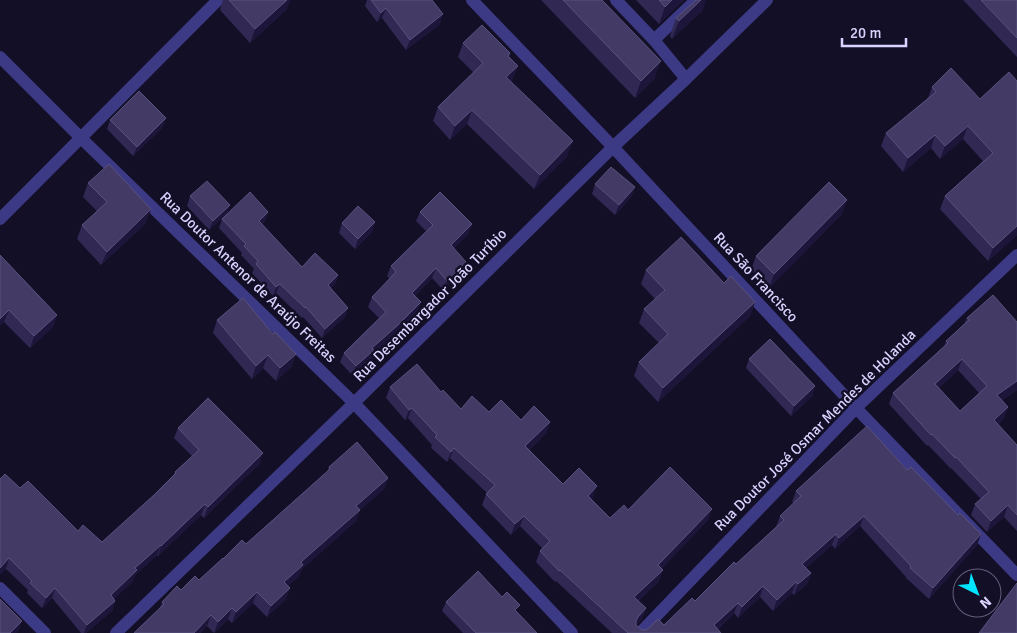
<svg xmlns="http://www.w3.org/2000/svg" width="1017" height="633" font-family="Signika,sans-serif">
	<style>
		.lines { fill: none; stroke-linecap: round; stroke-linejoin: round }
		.minor { stroke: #3d3a85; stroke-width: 12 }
		.wall { fill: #312854; fill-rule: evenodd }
		.shaded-wall { fill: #1d163a }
		.building { fill: #433a66; stroke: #5a527e; fill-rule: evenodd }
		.labels { text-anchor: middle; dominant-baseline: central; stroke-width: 5; stroke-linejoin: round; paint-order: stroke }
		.street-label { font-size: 15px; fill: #d9d4ff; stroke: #130f26 }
	</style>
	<rect width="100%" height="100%" fill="#130f26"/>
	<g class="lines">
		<path class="minor" d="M472 0 613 147 856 408 1017 575
			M616 0 654 40 686 79
			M654 40 696 0
			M0 57 81 138 354 403 572 633
			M0 219 218 0
			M0 588 45 633
			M116 633 354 403 613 147 686 79 767 0
			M640 633 856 408 1017 255"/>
	</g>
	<path class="wall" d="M223 0H290L286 10 250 43 220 10Z
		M367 0H432L440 24 406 50 382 18 377 22 365 6Z
		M541 0H602L655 78 635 98Z
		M636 0H684L659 24Z
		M963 0H1017V57Z
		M703 10 672 39 670 36 676 18Z
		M463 43 510 53 509 57 518 66 512 80 511 81 568 155 534 189 467 124 450 140 433 121 438 107 474 73 458 57Z
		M932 87 980 99 1017 235 988 261 940 209 945 196 983 161 963 139 940 159 931 148 903 172 881 146 886 133 928 98Z
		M166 118 162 128 133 156 107 129 110 120Z
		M88 183 146 223 101 265 77 239 82 225 97 211 83 197Z
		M595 184 635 187 631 197 615 215 592 194Z
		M190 196 230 205 226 215 209 230 187 206Z
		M268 212 265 221 262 224 302 267 338 275 335 284 330 288 348 308 345 317 322 338 303 317 302 318 276 293 273 296 252 273 254 269 241 255 242 253 219 228 222 219Z
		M420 212 472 224 468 234 454 248 463 272 443 290 432 278 415 296 421 302 417 312 395 335 373 354 371 360 353 376 340 362 344 353 379 318 368 307 372 297 390 279 387 276 391 266 426 231 416 221Z
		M842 214 769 288 751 270 756 256Z
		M375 222 372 232 355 249 339 233 342 223Z
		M0 255 57 315 53 327 30 348 4 322Z
		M646 270 724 283 755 302 750 316 658 402 634 376 639 362 659 343 639 323 644 309 655 299 641 284Z
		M967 318 1017 322V390L1002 400 1008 407 1004 418 998 424 1017 445V531L1004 517 987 532 971 515 975 504 981 499 951 468V469L928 445 927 446 889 404 893 393 944 347 946 341 964 324ZM958 370 979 393 960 411 939 388Z
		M217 320 273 334 296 354 291 367 276 381 263 368 252 379 213 333Z
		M749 359 815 386 812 396 791 416 746 368Z
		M390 387 441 392 461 409 489 412 521 420 550 422 546 433 529 450 563 484 593 497 591 499 610 518 628 510 712 509 708 520 661 569 659 581 638 601 646 608 642 619 636 625 642 630H646L664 625 695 601 736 564 776 527 780 516 794 503 792 502 796 491 907 470 981 534 977 545 929 599 906 578V577L860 526 835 549 832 545 806 568 811 573 807 584 794 595 792 593 773 611 760 597 738 618 734 613 718 629 721 633H612L556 581 555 582 536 562 540 551 542 548 520 526 511 535 482 505 486 494 487 493 450 458 447 462 431 448 432 445 408 418 405 420 386 398Z
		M178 428 260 463 204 518 201 515 158 556 157 555 135 575 133 581 114 599 115 601 112 611 86 633H81L52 598 42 608 27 593 28 590 6 569 0 574V479L20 488 78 531 102 542 154 495 173 476 175 472 192 456 174 438Z
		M329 467 388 478 384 489 360 510 356 521 302 569 299 576 288 586 290 588 286 599 267 617 253 603 232 623 228 619 214 633 207 626 200 633H134L160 608 162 602 181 590 199 580 223 559 246 544 327 472Z
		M446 602 517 612 537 633H463L442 611Z"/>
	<path class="shaded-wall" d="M287 0H290L286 10 250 43 255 29Z
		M672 0H684L659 24 665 7Z
		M701 0H706L703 10 672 39 679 21Z
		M386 8 382 18 377 22 381 13Z
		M443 14 440 24 406 50 410 40Z
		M661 61 655 78 635 98 641 81Z
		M518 66 512 80 501 91 506 77Z
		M472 110 467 124 450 140 455 126Z
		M166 118 162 128 133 156 137 147Z
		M968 126 963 139 940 159 945 146Z
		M935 135 931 148 903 172 908 158Z
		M573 141 568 155 534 189 540 175Z
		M635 187 631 197 615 215 619 205Z
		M847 200 842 214 769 288 774 274Z
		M230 205 226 215 209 230 213 221Z
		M151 209 146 223 101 265 107 252Z
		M268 212 265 221 256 230 259 221Z
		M375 222 372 232 355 249 358 239Z
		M472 224 468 234 447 255 451 245Z
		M1017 226V235L988 261 993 248Z
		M466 262 463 272 443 290 447 281Z
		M436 268 432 278 408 303 412 293Z
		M338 275 335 284 324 295 328 285Z
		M280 284 276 293 273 296 276 287Z
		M421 302 417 312 395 335 373 354 371 360 353 376 356 366 372 348Z
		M755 302 750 316 658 402 663 388Z
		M348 308 345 317 322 338 325 329Z
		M9 310 4 322 0 326V319Z
		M57 315 53 327 30 348 34 336Z
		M296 354 291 367 276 381 280 368Z
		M268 355 263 368 252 379 256 366Z
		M962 359 958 370 931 396 935 384Z
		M1017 381V390L993 406 997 395Z
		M815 386 812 396 791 416 794 406Z
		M1008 407 1004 418 990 432 994 420Z
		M412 408 408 418 405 420 409 410Z
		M550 422 546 433 521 457 525 446Z
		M454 448 450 458 447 462 451 452Z
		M263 453 260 463 204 518 208 507Z
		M388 478 384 489 360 510 356 521 302 569 299 576 280 593 284 582 301 562 356 506Z
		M597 486 593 497 584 506 588 496Z
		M205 504 201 515 158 556 161 546Z
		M1008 505 1004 517 987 532 991 521Z
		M712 509 708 520 654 576 658 565Z
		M524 516 520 526 511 535 515 524Z
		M864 516 860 526 835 549 839 538Z
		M836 534 832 545 798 575 802 564Z
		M981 534 977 545 929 599 933 588Z
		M161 545 157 555 135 575 133 581 107 606 111 595 135 568Z
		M9 558 6 569 0 574V568Z
		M663 570 659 581 630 608 634 597Z
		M811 573 807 584 794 595 798 584Z
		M796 582 792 593 773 611 777 600Z
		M763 586 760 597 738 618 742 607Z
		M55 588 52 598 42 608 46 598Z
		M290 588 286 599 267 617 271 606Z
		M257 592 253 603 232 623 236 612Z
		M115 601 112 611 86 633H84L87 625Z
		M738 603 734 613 713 633 714 625Z
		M232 608 228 619 214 633 218 622Z
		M646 608 642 619 634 627 632 632 638 617Z
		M211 615 207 626 200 633H194Z
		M22 621 18 632 17 633H10Z"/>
	<path class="building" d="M229 0H287L255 29Z
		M371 0H432L443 14 410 40 386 8 381 13Z
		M563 0H602L661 61 641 81Z
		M659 0H672L665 7Z
		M696 0H701L679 21 676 18Z
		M981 0H1017V38Z
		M482 25 510 53 508 56 518 66 506 77 573 141 540 175 472 110 455 126 438 107 483 63 463 43Z
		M951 68 980 99 1009 72 1017 81V226L993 248 945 196 993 153 968 126 945 146 935 135 908 158 886 133 936 92 932 87Z
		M139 91 166 118 137 147 110 120Z
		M109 164 151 209 107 252 82 225 107 202 88 183Z
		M611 167 635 187 619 205 595 184Z
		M207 181 230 205 213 221 190 196Z
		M829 182 847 200 774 274 756 256Z
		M250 192 268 212 259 221 302 267 315 253 338 275 328 285 348 308 325 329 306 307 305 308 280 284 276 287 256 264 258 261 244 246 246 244 222 219Z
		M440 192 472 224 451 245 466 262 447 281 436 268 412 293 421 302 398 325 372 348 374 350 356 366 344 353 386 312 372 297 396 272 391 266 433 225 420 212Z
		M358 206 375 222 358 239 342 223Z
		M681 237 724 283 731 276 755 302 663 388 639 362 668 334 644 309 665 290 646 270Z
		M0 255 57 315 34 336 9 310 0 319Z
		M993 295 1017 322V381L997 395 1008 407 994 420 1017 445V515L1008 505 991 521 975 504 989 492 956 457 955 458 932 434 931 435 893 393 948 343 946 341 969 320 967 318ZM962 359 987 386 960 411 935 384Z
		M243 298 273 334 275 332 296 354 280 368 268 355 256 366 217 320Z
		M770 339 815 386 794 406 749 359Z
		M417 364 441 392 443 390 461 409 472 396 489 412 501 400 521 420 534 406 550 422 525 446 563 484 579 468 597 486 588 496 610 518 624 505 628 510 670 467 712 509 658 565 663 570 634 597 646 608 638 617 636 621V625L642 630H646L649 628 658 619 664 625 692 598 695 601 734 562 736 564 784 520 780 516 801 496 796 491 867 426 907 470 911 467 958 515 960 513 981 534 933 588 910 568 911 566 864 516 839 538 836 534 802 564 811 573 798 584 796 582 777 600 763 586 742 607 738 603 714 625 721 633H628L560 570 559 571 540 551 550 541 524 516 515 524 486 494 495 485 454 448 451 452 435 437 437 435 412 408 409 410 390 387Z
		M208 398 263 453 208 507 205 504 161 546V545L135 568 137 570 111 595 115 601 87 625 55 588 46 598 30 583 32 581 9 558 0 568V479L5 474 20 488 28 481 78 531 83 525 102 542 154 495 176 473 175 472 199 450 178 428Z
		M357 442 388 478 356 506 360 510 301 562 303 565 284 582 290 588 271 606 257 592 236 612 232 608 218 622 211 615 194 633H134L164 604 162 602 177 586 181 590 195 576 199 580 223 558V559L242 540 246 544 330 469 329 467Z
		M478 571 502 597 507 592 520 605 515 610 537 633H476L446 602Z
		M1017 583V633H979Z
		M0 599 22 621 10 633H0Z"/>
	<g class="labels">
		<g class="street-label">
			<text transform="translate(248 277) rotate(44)">Rua Doutor Antenor de Araújo Freitas</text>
			<text transform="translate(756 277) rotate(47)">Rua São Francisco</text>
			<text transform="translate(430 305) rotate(-45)">Rua Desembargador João Turíbio</text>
			<text transform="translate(815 430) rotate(-45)">Rua Doutor José Osmar Mendes de Holanda</text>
		</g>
	</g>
	<g transform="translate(977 593) rotate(138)"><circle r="24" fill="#130f26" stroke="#625e7d"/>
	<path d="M0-4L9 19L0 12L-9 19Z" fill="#00e5ff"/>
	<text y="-8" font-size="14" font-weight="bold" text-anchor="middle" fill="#d9d4ff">N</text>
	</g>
	<path d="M842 38v8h64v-8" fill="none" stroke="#d9d4ff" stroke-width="2.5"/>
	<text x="850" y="38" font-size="15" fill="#d9d4ff" stroke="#130f26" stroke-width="4" paint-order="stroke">20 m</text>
</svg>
